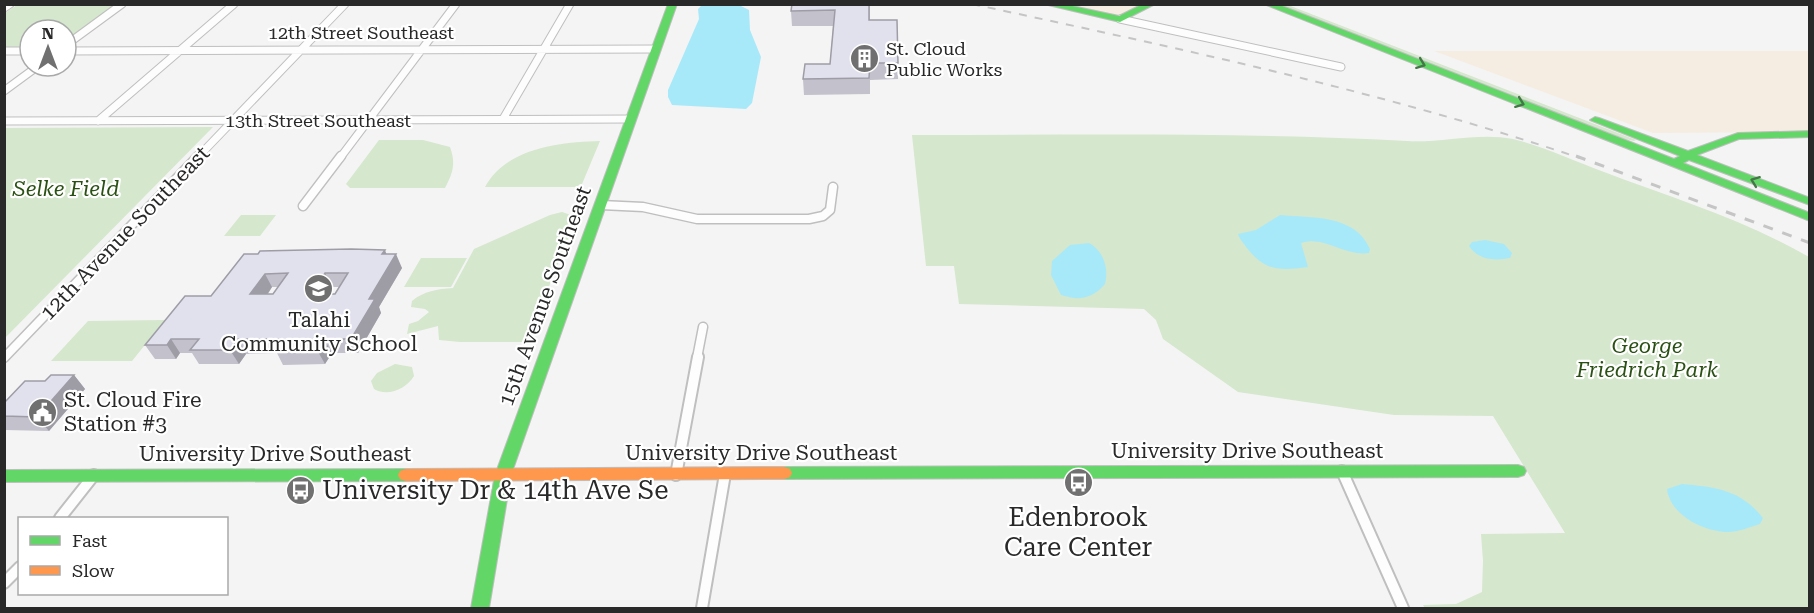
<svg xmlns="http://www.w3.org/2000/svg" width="1814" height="613" font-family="'Roboto Serif',serif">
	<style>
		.industrial { fill: #f5ede2 }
		.green { fill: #d5e7cd }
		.water { fill: #a8e9f9 }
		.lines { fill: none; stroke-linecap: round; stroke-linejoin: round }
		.street-far2-casing { stroke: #bfbfbf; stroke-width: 9 }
		.street-far1-casing { stroke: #bfbfbf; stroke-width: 11 }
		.street-casing { stroke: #bfbfbf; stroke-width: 14 }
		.fast-casing { stroke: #bfbfbf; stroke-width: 2 }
		.slow-casing { stroke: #bfbfbf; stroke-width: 2 }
		.street-far2 { stroke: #fdfdfd; stroke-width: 7 }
		.street-far1 { stroke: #fdfdfd; stroke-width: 8 }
		.street { stroke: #fdfdfd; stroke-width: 10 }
		.fast { fill: #63d668; fill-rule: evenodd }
		.slow { fill: #ff974d; fill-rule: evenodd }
		.rail-far1 { stroke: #c5c5c5; stroke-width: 2; stroke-dasharray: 8 8; stroke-linecap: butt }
		.rail { stroke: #c5c5c5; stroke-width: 3; stroke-dasharray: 10 10; stroke-linecap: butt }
		.wall { fill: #c2c1cc; fill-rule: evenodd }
		.shaded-wall { fill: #9e9da6 }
		.building { fill: #e1e0ed; stroke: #9e9da6; stroke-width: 1.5; fill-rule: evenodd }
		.oneway { stroke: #437746 }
		.labels { text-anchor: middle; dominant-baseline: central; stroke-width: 4.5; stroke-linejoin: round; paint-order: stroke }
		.far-street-label { font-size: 18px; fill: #29292a; stroke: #fff }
		.far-poi-label { font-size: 18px; fill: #29292a; stroke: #fff; text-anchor: start }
		.park-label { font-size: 21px; font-style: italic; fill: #2a5014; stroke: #fff }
		.street-label { font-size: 21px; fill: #29292a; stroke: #fff }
		.poi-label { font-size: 21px; fill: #29292a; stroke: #fff }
		.near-poi-label { font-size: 26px; fill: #29292a; stroke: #fff; text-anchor: start }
	</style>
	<rect width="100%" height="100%" fill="#f4f4f4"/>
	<path class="industrial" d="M1060 5H1146L1118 17Z
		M1434 51H1809V132L1653 133Z"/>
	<path class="green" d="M17 5H117L66 42V30H30V49H5V13Z
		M1276 5H1288L1636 140 1634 141 1625 139Z
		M213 127 5 338V128Z
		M912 135C1077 135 1242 132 1407 141 1442 143 1479 132 1513 139 1545 147 1574 161 1604 172 1675 199 1743 219 1809 257V608H1425L1423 605 1456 604 1482 592 1483 561 1481 534 1565 533 1493 416 1394 415 1238 392 1163 339 1156 320 1144 309 959 304 954 266H926Z
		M379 140H423L450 147C456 163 453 173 445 188H350L346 184Z
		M600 141 582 184 575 187H485C506 148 560 142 600 141Z
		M562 212 574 216 575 219 565 231 569 236 527 342H460L439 340 438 326 407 334 409 324 418 321 429 312 425 309 411 307 412 301C424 291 437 289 453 288L474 249 550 215Z
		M241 215H276L260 236H224Z
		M421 258H467L451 287H404Z
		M165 320 132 361H51L88 321Z
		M395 364 412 367 414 376C406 389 388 397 374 389L371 381 377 373Z"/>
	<path class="water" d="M727 5 741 6 749 10 750 30 761 57 752 103 746 109 672 105 668 97V90L699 19 698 9 701 6Z
		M1280 215C1311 218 1355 214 1370 249L1369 253C1345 257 1325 235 1301 243L1308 267C1278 271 1265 271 1246 247 1243 242 1240 240 1238 234L1256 230Z
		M1485 240 1504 244 1512 253 1510 258C1495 261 1478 260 1469 246L1472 242Z
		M1089 243C1104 251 1109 269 1105 284 1092 299 1079 301 1061 295L1051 275 1052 261 1070 245Z
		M1682 484C1716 487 1741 490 1763 518L1760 524C1750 527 1738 532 1728 532 1704 532 1670 515 1667 489Z"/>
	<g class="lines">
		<defs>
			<path id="street-far2" d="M4 8 10 4
				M1120 19 1341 67
				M66 45 122 4
				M4 51H30
				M66 51 656 49
				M4 91 38 66
				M503 119 570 4
				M4 121 632 119
				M98 121 234 4
				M197 158 345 4
				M340 158 456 4"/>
			<path id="street-far1" d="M601 205 643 207 697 219H809L823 216 830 210 833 187
				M303 206 341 156
				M4 358 198 156
				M697 358 703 327"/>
			<path id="street" d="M1342 471 1403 608
				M676 475 698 357
				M60 518 94 475
				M4 583 20 567
				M702 608 725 474"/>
			<path id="fast" d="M668 4H677L511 475 489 608H471L495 475Z
				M1044 4H1063L1119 16 1143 4H1155L1120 22Z
				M1264 4H1277L1674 159 1680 156 1590 120 1595 117 1599 118 1688 151 1738 133 1810 131V137L1739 139 1697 155 1810 198V205L1689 160 1683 163 1810 213V221Z
				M1518 465 1524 467 1526 471 1524 475 1518 477 784 479 778 477 776 473 778 469 784 467Z
				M406 469 412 471 414 475 412 479 406 481 4 482V470Z"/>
			<path id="slow" d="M784 467 790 469 792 473 790 477 784 479 406 481 400 479 398 475 400 471 406 469Z"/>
		</defs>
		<use href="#street-far2" class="street-far2-casing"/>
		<use href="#street-far1" class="street-far1-casing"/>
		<use href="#street" class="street-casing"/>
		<use href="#fast" class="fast-casing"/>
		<use href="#slow" class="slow-casing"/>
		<use href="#street-far2" class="street-far2"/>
		<use href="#street-far1" class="street-far1"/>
		<use href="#street" class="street"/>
		<use href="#fast" class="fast"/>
		<use href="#slow" class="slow"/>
		<path class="rail-far1" d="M972 4C1177 48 1381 91 1580 158"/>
		<path class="rail" d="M1576 156 1810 243"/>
	</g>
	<path class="wall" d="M870 4V20H897L898 79 870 80V94L804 95 803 79 830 64 833 26H792L791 11Z
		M258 254H386L402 268 379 307 381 313 358 353H332L325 364 283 365 277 353 246 354 239 364H199L192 353H180L176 359H155L145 345 211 296ZM272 287H278L273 294H268ZM332 287H339L335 294H328Z
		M74 375 85 389 49 431 5 430 4 429V403L45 381Z"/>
	<path class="shaded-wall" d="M385 250 390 264 396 254 402 268 379 307 381 313 358 353 351 339 382 254Z
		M325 273 332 287 319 308 312 294Z
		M265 274 272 287 258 308 250 294Z
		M171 339 180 353 176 359 167 345Z
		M238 339 246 354 239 364 230 350Z
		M324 339 332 353 325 364 317 350Z
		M74 375 85 389 49 431 37 417Z"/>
	<path class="building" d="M792 4H869V20H897L898 63H870L869 78 803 79 805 64H830L835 10 791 11Z
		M351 249 385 250 382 254H396L369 299H375L351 339H324L317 350H275L283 339H238L230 350H190L199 339H171L167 345H145L185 296H211L244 254H258L260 251ZM288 273 273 294H250L265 274ZM325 273H348L335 294H312Z
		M51 375H74L37 417 4 416V403L25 381H45Z"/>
	<defs><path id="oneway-chevron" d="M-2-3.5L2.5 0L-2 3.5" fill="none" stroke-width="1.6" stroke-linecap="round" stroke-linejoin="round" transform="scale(1.5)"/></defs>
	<g class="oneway">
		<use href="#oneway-chevron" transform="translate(1421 64) rotate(21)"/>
		<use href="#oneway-chevron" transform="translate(1520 103) rotate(21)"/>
		<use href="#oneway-chevron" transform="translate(1755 181) rotate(-159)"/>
	</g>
	<defs>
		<symbol id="building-disc" viewBox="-11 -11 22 22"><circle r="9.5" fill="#707071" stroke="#fff"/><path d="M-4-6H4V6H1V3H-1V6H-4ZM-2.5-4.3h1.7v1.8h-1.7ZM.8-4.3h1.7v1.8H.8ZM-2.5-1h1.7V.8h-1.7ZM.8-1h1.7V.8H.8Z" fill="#fff"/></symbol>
		<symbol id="school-disc" viewBox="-11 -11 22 22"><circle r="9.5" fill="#707071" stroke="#fff"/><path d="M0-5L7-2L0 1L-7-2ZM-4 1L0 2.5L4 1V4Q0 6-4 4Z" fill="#fff"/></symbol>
		<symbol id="civic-disc" viewBox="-11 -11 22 22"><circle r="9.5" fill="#707071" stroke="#fff"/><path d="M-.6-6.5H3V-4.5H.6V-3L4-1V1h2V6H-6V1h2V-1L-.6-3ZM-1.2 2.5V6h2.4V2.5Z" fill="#fff"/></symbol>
		<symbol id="bus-disc" viewBox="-11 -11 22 22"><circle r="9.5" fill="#707071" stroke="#fff"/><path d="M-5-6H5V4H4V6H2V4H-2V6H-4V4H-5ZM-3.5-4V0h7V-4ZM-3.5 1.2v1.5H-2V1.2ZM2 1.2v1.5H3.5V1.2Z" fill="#fff"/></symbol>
	</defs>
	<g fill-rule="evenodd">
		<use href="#building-disc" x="848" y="42" width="33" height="33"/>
		<use href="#school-disc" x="302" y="272" width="33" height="33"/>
		<use href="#civic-disc" x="26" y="396" width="33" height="33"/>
		<use href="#bus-disc" x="1062" y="466" width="33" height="33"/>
		<use href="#bus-disc" x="284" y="474" width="33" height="33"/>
	</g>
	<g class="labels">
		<g class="far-street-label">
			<text x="361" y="32">12th Street Southeast</text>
			<text x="318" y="120">13th Street Southeast</text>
		</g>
		<g class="far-poi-label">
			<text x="886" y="48">St. Cloud<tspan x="886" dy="21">Public Works</tspan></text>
		</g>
		<g class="park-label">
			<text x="66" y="189">Selke Field</text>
			<text x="1647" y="346">George<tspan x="1647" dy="24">Friedrich Park</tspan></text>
		</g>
		<g class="street-label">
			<text transform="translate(125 233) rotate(-46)">12th Avenue Southeast</text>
			<text transform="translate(545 296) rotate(-70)">15th Avenue Southeast</text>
			<text x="1247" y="451">University Drive Southeast</text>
			<text x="761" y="453">University Drive Southeast</text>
			<text x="275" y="454">University Drive Southeast</text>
		</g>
		<g class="poi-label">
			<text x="319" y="320">Talahi<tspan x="319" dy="24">Community School</tspan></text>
			<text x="64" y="400" text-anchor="start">St. Cloud Fire<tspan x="64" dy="24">Station #3</tspan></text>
		</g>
		<g class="near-poi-label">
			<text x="322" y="490">University Dr &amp; 14th Ave Se</text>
			<text x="1078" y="517" text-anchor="middle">Edenbrook<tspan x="1078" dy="30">Care Center</tspan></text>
		</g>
	</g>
	<rect width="1814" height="613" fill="none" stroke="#29292a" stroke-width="12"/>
	<rect x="18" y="517" width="210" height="78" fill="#ffffff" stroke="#a9a9aa" stroke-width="1.5"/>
	<rect x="30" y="536" width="30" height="9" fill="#63d668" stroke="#a9a9aa" stroke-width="1.5"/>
	<text x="72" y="547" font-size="18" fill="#29292a">Fast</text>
	<rect x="30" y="566" width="30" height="9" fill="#ff974d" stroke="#a9a9aa" stroke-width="1.5"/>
	<text x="72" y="577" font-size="18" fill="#29292a">Slow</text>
	<g transform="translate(48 48)"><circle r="28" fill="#ffffff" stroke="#a9a9aa" stroke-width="1.5"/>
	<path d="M0-4.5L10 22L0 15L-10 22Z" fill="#707071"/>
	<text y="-9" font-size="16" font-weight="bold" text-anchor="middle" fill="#29292a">N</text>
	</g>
</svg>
